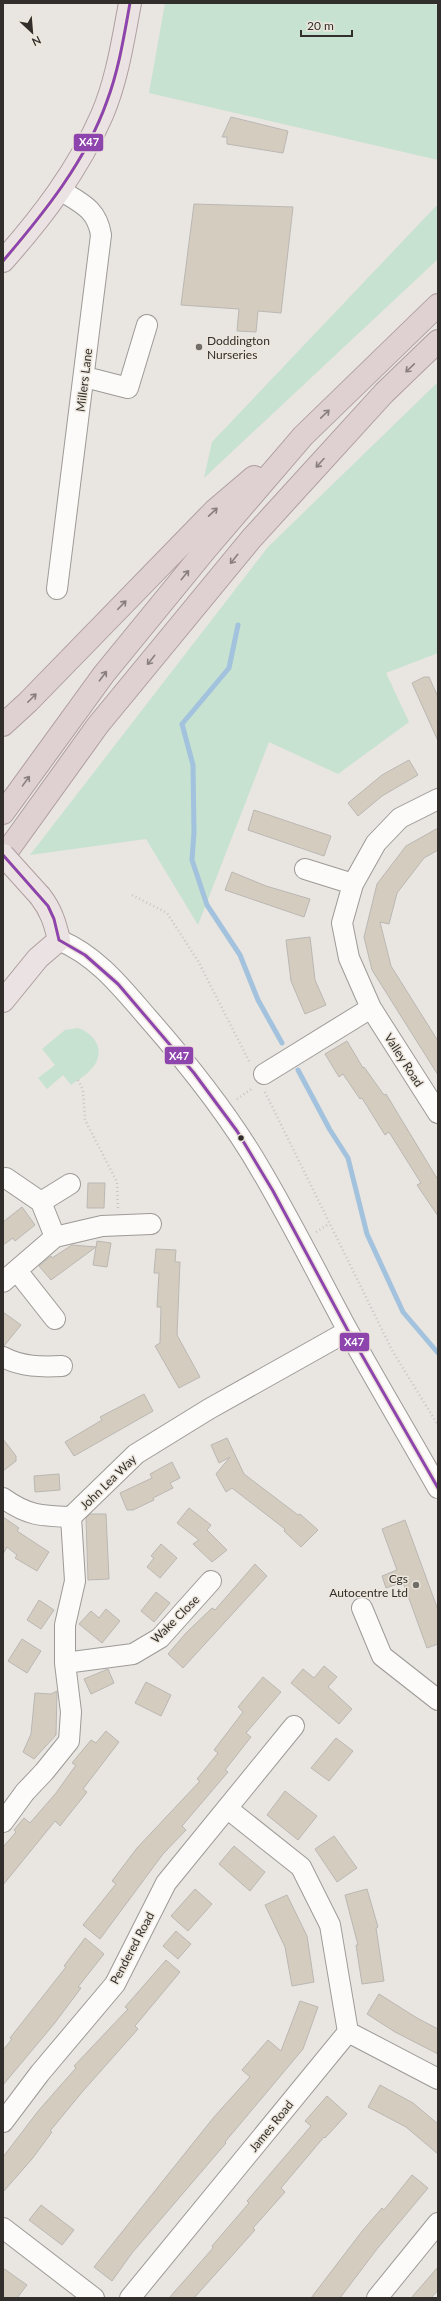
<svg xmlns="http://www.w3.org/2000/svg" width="441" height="2301" font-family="Lato,sans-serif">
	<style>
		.green { fill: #c7e2d1 }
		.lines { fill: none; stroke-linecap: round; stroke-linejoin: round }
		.stream { stroke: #a2c2dd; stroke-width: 5 }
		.building { fill: #d5ccc0; stroke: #bab7b3 }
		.minor-casing { stroke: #9d9a97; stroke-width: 22 }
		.major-casing { stroke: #af9e9f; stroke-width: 24 }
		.highway-casing { stroke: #af9e9f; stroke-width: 24 }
		.path { stroke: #c7c6c5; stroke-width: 2.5; stroke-dasharray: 1 3; stroke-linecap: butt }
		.minor { stroke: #fcfbfa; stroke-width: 20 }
		.major { stroke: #eae2e3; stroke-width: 22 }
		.highway { stroke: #dfd0d2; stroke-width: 22 }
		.major-bridge-casing { stroke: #af9e9f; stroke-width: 24; stroke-linecap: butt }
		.major-bridge { stroke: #eae2e3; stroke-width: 22 }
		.bus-1-casing { stroke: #ede6dc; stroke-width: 6 }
		.bus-1 { stroke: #8e44ad; stroke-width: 3 }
		.oneway { stroke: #887f7e }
		.poi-dot { fill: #716e6a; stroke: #ede6dc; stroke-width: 1.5 }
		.bus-dot { fill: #312e2b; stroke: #ede6dc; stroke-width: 1.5 }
		.labels { text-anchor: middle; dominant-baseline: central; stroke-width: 3; stroke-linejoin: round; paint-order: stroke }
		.poi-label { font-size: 12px; fill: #312e2b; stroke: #ede6dc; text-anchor: start }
		.street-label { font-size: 12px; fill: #312e2b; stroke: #ede6dc }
		.line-badge { stroke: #ede6dc; stroke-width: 1.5 }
		.badge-label { font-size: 11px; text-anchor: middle; font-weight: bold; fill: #fff }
	</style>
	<rect width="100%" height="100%" fill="#e9e5e0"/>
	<path class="green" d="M165 3H432L438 6V160L149 93Z
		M438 204V259L204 478 212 442Z
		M438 382V653L386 673 409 722 338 774 269 742 198 925 146 839 30 855 268 547Z
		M78 1028C95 1034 106 1050 93 1067 88 1074 78 1080 71 1085L63 1075 47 1089 38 1078 55 1065 42 1049 65 1030Z"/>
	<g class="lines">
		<path class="stream" d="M238 625 229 668 182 724 193 765 194 832 192 860 207 905 240 955 258 1000 282 1043
			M298 1070 330 1130 348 1158 367 1234 403 1312 438 1353"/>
	</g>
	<path class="building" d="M231 117 288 131 283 153 227 144V137H222Z
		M194 204 293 207 281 313 258 311 256 332 237 331 239 309 181 305Z
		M424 677H429L438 697V741L412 683Z
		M409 760 418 775 382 796 358 816 348 803 382 775Z
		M254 810 331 836 324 856 248 830Z
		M438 828V850L424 858 397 893 389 924 380 922 391 966 438 1041V1075L372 970 364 937 377 884 406 846Z
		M232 872 266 886 310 899 304 917 225 890Z
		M310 937 315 980 326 1005 305 1014 291 981 286 940Z
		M347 1041 363 1068 364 1067 384 1095 386 1094 438 1180V1216L417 1185 421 1183 389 1132 385 1135 362 1098 360 1099 343 1074 339 1077 325 1054Z
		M88 1183H105L104 1208H87Z
		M22 1207 35 1225 15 1241 13 1238 3 1245V1222Z
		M97 1241 111 1243 107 1267 93 1265Z
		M72 1245 96 1247 51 1280 39 1266 51 1256 52 1258Z
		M156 1249 176 1250 175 1262H180L177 1335 200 1377 179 1388 155 1346 160 1343 161 1307H157L159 1273H154Z
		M3 1312 21 1325 4 1346H3Z
		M144 1394 153 1411 74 1456 65 1442 102 1420 100 1417Z
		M227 1438 244 1474 298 1515 300 1514 318 1530 301 1547 284 1531 285 1529 232 1488 226 1492 216 1474 230 1457 219 1463 211 1445Z
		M3 1439 16 1456V1461L3 1471Z
		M172 1462 180 1478 170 1483 173 1488 153 1498 154 1500 133 1510H127L120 1493 152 1478 150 1474Z
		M59 1474 60 1490 35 1492 34 1476Z
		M189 1508 211 1525 207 1530 227 1550 212 1562 193 1544 199 1540 177 1523Z
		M90 1514H106L109 1579 88 1580 86 1518Z
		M3 1517 19 1528 17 1531 49 1552 37 1571 15 1558 17 1555 7 1547 3 1554Z
		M405 1520 438 1610V1644L427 1648 403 1582 386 1588 382 1576 397 1570 382 1529Z
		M161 1544 177 1558 160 1578 147 1567 154 1558 151 1556Z
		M255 1564 267 1576 183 1668 168 1654 186 1633 212 1608 215 1610Z
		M156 1592 170 1603 154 1622 141 1611Z
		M39 1600 54 1610 41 1629 27 1620Z
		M106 1609 120 1621 102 1643 79 1624 91 1611 99 1618Z
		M22 1639 41 1651 27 1673 8 1661Z
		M324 1666 337 1677 328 1687 352 1709 339 1724 291 1683 303 1669 314 1678Z
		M108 1669 114 1683 91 1694 84 1679Z
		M263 1677 281 1692 246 1733 251 1737 225 1770 228 1772 182 1826 186 1830 163 1854 100 1939 83 1925 116 1884 112 1881 137 1848 200 1781 197 1779 218 1753 214 1750 243 1712 238 1707Z
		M146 1682 171 1695 161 1716 135 1703Z
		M57 1691 56 1735 34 1759 23 1752 31 1734 35 1693 51 1694Z
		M106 1731 119 1742 83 1789 87 1792 60 1826 55 1821 3 1885V1847L16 1832 14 1830 24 1818 30 1823 56 1793 76 1765 72 1763 91 1740 96 1743Z
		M336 1738 353 1751 329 1781 311 1768Z
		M285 1791 317 1816 298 1840 267 1815Z
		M334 1836 357 1868 337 1882 315 1849Z
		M234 1846 265 1872 250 1891 219 1864Z
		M195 1889 212 1904 188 1931 171 1916Z
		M367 1889 378 1927 376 1928 384 1981 362 1984 356 1945H358L345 1895Z
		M287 1895 307 1936 314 1982 292 1986 285 1947 265 1905Z
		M176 1931 191 1944 178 1959 163 1946Z
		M85 1938 104 1954 78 1987 81 1988 54 2024 3 2085V2050L12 2039 10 2038 66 1967 64 1966Z
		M166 1960 180 1972 135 2026 138 2029 83 2091 50 2131 52 2132 32 2159 3 2192V2157L39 2110 76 2068 74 2066 128 2009 125 2007Z
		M379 1994 417 2018 438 2029V2054L395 2032 367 2014Z
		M300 2001 318 2007 303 2049 225 2142 226 2143 132 2253 112 2281 94 2267 214 2117 250 2077 242 2070 268 2040 281 2051Z
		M380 2085 413 2103 438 2124V2154L406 2127 368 2107Z
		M327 2096 347 2114 325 2138 324 2137 281 2188 285 2192 253 2228 255 2230 194 2298H169L213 2248 212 2246 249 2203 247 2201 311 2126 305 2121Z
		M412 2175 428 2188 377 2249 340 2298H311L363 2230 382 2208 384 2210Z
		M41 2205 74 2230 62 2245 29 2220Z
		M438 2267V2290L431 2298H411Z
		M3 2268 27 2285 17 2298H3Z"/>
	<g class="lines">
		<defs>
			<path id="minor" d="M85 377 128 388 147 325
				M57 589 101 235C97 209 81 203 60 190
				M438 799 400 818 376 843 353 884 342 923 349 958 371 1008 438 1113
				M305 869 353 884
				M59 940C97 956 121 987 147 1017 190 1066 230 1116 262 1172 292 1223 319 1277 347 1329 377 1383 408 1435 438 1488
				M264 1074 371 1008
				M6 1178 41 1202 55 1237
				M41 1202 70 1184
				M18 1272 55 1319
				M3 1282 55 1237 102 1226 151 1224
				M3 1357C22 1367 41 1367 62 1366
				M3 1498C28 1516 42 1516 71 1517
				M362 1608 382 1656 438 1700
				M65 1663 133 1654 160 1638 211 1581
				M228 1809 301 1867 330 1925 348 2032
				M3 1822 25 1792 44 1772 69 1741 71 1712 65 1663V1625L75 1581 71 1517 136 1454 209 1409 348 1331
				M3 2122 40 2073 115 1984 166 1883 294 1726
				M3 2228 94 2298
				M130 2298 348 2032 438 2079
				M377 2298 438 2223"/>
			<path id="major" d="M3 261C42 217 78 170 102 115 117 80 123 40 130 3
				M3 1001 38 958 59 940C55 923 51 910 40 896"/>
			<path id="highway" d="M3 725 28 702 214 511 254 477
				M3 813 104 674 207 548 303 436 438 305
				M3 857 98 725 251 539 384 393 438 341"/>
		</defs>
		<use href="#minor" class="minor-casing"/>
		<use href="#major" class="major-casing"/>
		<use href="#highway" class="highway-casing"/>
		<path class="path" d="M132 895 167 913 198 961 250 1063
			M78 1080 83 1090 85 1120 117 1182 118 1208
			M265 1092 393 1352 438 1425
			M237 1099 253 1088
			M316 1232 329 1224"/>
		<use href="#minor" class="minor"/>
		<use href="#major" class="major"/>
		<use href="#highway" class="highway"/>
		<defs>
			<path id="major-bridge" d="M3 855 40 896"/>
		</defs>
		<use href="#major-bridge" class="major-bridge-casing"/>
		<use href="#major-bridge" class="major-bridge"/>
		<defs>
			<path id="bus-1" d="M3 261C44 213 86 161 107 101 119 69 124 36 130 3
				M3 855 48 906 54 919 59 940
				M59 940 85 955 118 984 194 1073 237 1131 273 1191 347 1329 438 1488"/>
		</defs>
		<use href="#bus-1" class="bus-1-casing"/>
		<use href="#bus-1" class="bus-1"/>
	</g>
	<defs><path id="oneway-shaft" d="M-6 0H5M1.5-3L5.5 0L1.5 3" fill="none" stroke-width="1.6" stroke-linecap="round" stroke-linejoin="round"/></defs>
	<g class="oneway">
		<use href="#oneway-shaft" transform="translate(410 368) rotate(136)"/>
		<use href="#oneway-shaft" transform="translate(325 414) rotate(-44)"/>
		<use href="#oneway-shaft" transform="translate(320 463) rotate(132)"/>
		<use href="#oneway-shaft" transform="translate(213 512) rotate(-43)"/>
		<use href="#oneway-shaft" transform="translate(234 559) rotate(129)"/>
		<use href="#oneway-shaft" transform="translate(185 575) rotate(-51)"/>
		<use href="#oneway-shaft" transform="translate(122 605) rotate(-46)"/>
		<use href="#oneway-shaft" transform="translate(151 660) rotate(129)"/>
		<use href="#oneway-shaft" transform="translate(103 676) rotate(-53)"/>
		<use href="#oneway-shaft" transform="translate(32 698) rotate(-45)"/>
		<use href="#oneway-shaft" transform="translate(26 781) rotate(-54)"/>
	</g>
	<g class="poi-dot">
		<circle cx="199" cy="347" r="4"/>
		<circle cx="416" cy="1585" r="4"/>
	</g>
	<circle class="bus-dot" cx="241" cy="1138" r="3.5"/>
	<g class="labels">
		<g class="poi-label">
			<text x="207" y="340">Doddington<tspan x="207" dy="14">Nurseries</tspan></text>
			<text x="408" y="1578" text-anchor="end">Cgs<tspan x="408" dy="14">Autocentre Ltd</tspan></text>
		</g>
		<g class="street-label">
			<text transform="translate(84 380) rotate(-83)">Millers Lane</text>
			<text transform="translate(404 1060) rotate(57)">Valley Road</text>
			<text transform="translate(108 1482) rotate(-44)">John Lea Way</text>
			<text transform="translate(175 1619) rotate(-45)">Wake Close</text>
			<text transform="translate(132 1948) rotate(-62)">Pendered Road</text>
			<text transform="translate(271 2126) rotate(-51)">James Road</text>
		</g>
	</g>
	<g class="line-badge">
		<rect x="73" y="133" width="31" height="19" rx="4" fill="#8e44ad"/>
		<rect x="164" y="1046" width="30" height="19" rx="4" fill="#8e44ad"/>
		<rect x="339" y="1332" width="31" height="20" rx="4" fill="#8e44ad"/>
	</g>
	<g class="badge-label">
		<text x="89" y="146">X47</text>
		<text x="179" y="1060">X47</text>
		<text x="354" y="1346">X47</text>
	</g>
	<rect width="441" height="2301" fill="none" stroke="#312e2b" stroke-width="8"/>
	<g transform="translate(32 32) rotate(154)" stroke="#ede6dc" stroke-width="3" paint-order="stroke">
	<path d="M0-3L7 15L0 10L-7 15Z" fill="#312e2b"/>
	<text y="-6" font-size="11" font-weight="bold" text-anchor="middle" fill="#312e2b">N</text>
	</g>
	<path d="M301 30v6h51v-6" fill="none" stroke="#312e2b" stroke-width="2"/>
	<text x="307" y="30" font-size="12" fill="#312e2b" stroke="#ede6dc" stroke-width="3" paint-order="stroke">20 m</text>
</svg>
